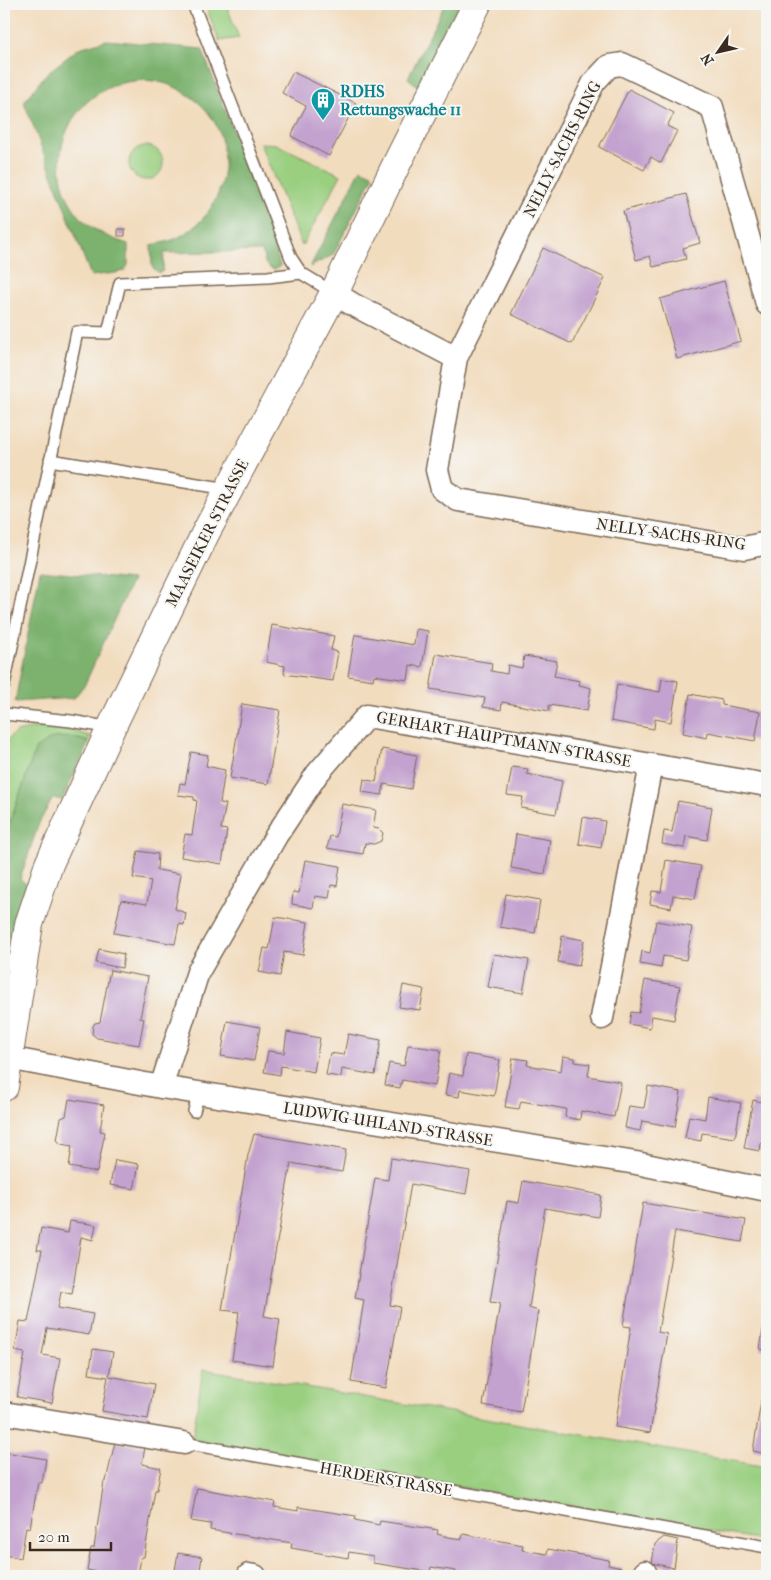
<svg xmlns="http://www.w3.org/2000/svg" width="771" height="1580" font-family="'IM FELL French Canon',serif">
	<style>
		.green { fill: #9acf80; stroke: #6a7c4f }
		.forest { fill: #7bb26e; stroke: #5b6e46 }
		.building { fill: #c3a2cf }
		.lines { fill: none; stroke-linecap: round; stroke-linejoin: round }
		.service-casing { stroke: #7b6856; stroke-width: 14 }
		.minor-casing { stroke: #7b6856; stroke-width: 25 }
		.tertiary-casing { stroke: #7b6856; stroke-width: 30 }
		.service { stroke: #fff; stroke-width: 11 }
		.minor { stroke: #fff; stroke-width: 22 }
		.tertiary { stroke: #fff; stroke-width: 28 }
		.labels { text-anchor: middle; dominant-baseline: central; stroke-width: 4; stroke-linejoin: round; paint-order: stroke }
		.culture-label { font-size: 16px; font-weight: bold; fill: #0d838f; stroke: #f6f6f2; text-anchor: start }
		.street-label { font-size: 16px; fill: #3b2a1e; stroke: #f6f6f2 }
	</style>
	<rect width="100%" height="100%" fill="#f6f6f2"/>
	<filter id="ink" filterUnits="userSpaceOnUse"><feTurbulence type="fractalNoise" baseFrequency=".02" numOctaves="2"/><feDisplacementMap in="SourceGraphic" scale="10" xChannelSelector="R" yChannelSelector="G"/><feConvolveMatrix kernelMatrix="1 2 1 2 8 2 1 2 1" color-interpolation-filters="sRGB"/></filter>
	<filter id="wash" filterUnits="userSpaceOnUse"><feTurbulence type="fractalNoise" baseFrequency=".0096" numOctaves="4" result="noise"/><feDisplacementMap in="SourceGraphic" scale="20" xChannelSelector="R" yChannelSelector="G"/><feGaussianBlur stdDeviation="1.12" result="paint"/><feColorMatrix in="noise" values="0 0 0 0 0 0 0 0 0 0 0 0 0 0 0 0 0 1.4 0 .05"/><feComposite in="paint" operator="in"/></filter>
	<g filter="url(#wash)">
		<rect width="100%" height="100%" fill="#f2dcbe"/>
		<path class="green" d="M205 4H226L239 38 219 41Z
			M260 143 276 144 341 175 302 246Z
			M129 163a17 17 0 1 1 34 0a17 17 0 1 1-34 0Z
			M49 725 90 736 89 742 71 737 36 748 4 839V743L16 732Z
			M203 1369 767 1467V1541L192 1440Z"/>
		<path class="forest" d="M445 4H460L419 87 408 78Z
			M107 40 202 49 266 218 280 266 274 270C263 265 265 261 262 251L164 253 163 271 158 273 152 267 151 245C160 243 169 242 177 238 217 219 233 173 219 132 213 114 198 100 182 91 167 82 151 79 134 81 71 87 38 162 77 213 89 229 109 238 128 244V265L124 271 115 273 91 276 24 102 46 74 79 48Z
			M361 169 374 175 333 255 310 267Z
			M40 571 132 580 85 684 74 698 15 702Z
			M71 737 89 742 62 800 53 798 39 823 20 879 30 887 18 928 12 937H4V839L36 748 52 738Z"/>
		<g id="blocks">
			<path class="building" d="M293 72 356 103 329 156 291 136 306 106 282 93Z
				M629 89 674 113 667 126 677 131 661 163 651 157 644 170 599 147Z
				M686 194 700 243 683 248 686 259 653 267 650 256 636 260 623 211Z
				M118 229H125V236H118Z
				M543 248 605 278 572 344 511 314Z
				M724 281 741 341 677 359 660 299Z
				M272 625 334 636 331 650 338 652 333 681 284 674 285 666 266 662Z
				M416 629 428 631 422 667 410 665 408 680 374 675 373 680 348 676 355 634 356 635 414 645Z
				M436 654 492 663 491 671 507 674 508 665 522 668 524 656 557 661 554 676 580 681 579 685 591 688 587 711 549 705V711L502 702 501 710 483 707 485 698 430 689Z
				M662 679 678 681 671 722 655 719 654 729 611 721 617 684 660 692Z
				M690 694 722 700V705L760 712 755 741 708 732 707 738 683 733Z
				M242 704 280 710 268 784 230 778Z
				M382 749 417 755 411 789 384 784 382 795 362 792 364 779 376 782Z
				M191 752 208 755 206 766 225 770 220 803 226 804 221 829 227 830 222 864 181 857 185 834 192 835 197 801 194 800V797L178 795 180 783 185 784Z
				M512 767 528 769 527 774 562 781 556 814 521 808 523 797 507 795Z
				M678 801 712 807 707 840 686 836 684 848 662 844 664 831 672 832Z
				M342 804 376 810 373 828 379 829 383 833 381 841 374 844 365 843 363 854 327 848 330 836 336 837Z
				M583 817 605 821 601 848 579 844Z
				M516 834 550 840 545 874 511 868Z
				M138 851 158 854 157 870 181 874 175 909 186 913 184 925 179 924 175 944 114 933 121 900 147 904 151 881 133 878Z
				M305 860 340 866 337 886 331 885 329 898 315 896 313 908 292 904 293 892 299 893Z
				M666 860 701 866 695 899 673 895 671 908 650 904 652 891 661 892Z
				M506 894 540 900 535 933 500 927Z
				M275 917 308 922 303 955 284 952 280 976 259 972 264 948 269 949Z
				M656 921 692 927 686 960 663 956 661 968 640 964 642 951 650 953Z
				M562 936 584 940 579 966 558 962Z
				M99 949 124 954 122 968 96 963Z
				M494 954 529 960 523 993 488 987Z
				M110 970 148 977 140 1018 144 1019 139 1045 97 1038 92 1034 93 1026 95 1023 100 1022Z
				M645 980 680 986 674 1020 652 1016 650 1028 629 1024 631 1012 639 1013Z
				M403 985 424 989 420 1010 399 1007Z
				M227 1021 260 1027 254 1061 221 1056Z
				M287 1032 320 1038 314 1072 281 1066 280 1075 264 1072 268 1051 284 1053Z
				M348 1034 381 1040 375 1075 342 1069 341 1077 326 1075 330 1053 344 1055Z
				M408 1045 441 1050 435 1086 402 1080 400 1088 385 1085 389 1063 404 1066Z
				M466 1054 500 1060 494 1096 460 1090 459 1097 445 1095 449 1073 463 1076Z
				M563 1056 575 1058V1062L590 1064 588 1076 621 1082 614 1117 581 1111 580 1120 565 1117 566 1109 521 1101 519 1109 505 1107 513 1058 528 1060 527 1065 561 1071Z
				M648 1086 681 1092 675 1127 642 1121 640 1131 625 1128 629 1106 644 1108Z
				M708 1097 741 1103 735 1138 702 1133 701 1141 685 1138 689 1116 705 1119Z
				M69 1099 104 1105 100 1131 105 1132 97 1172 69 1167 72 1146 61 1144 57 1140 61 1118 66 1116Z
				M753 1100 767 1103V1144L761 1143 760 1151 744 1148Z
				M254 1134 346 1150 342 1172 291 1163 264 1316 280 1319 273 1366 232 1360 239 1312 222 1310 248 1155Z
				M391 1158 470 1171 466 1194 411 1184 390 1305 400 1307 386 1388 351 1382 364 1300 355 1298 375 1178 388 1180Z
				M115 1160 139 1164 134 1189 110 1185Z
				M523 1181 601 1195 598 1217 545 1208 529 1308 538 1311 521 1412 483 1405 500 1303 490 1302 507 1201 519 1203Z
				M643 1203 746 1220 742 1242 675 1231 658 1332 667 1334 650 1433 615 1427 631 1327 623 1326Z
				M70 1221 96 1225 93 1240 81 1237 72 1294 61 1292 58 1308 93 1314 89 1335 47 1328 42 1355 60 1358 52 1403 17 1397 25 1353 15 1351 20 1321 28 1322 42 1250H37L41 1228 68 1233Z
				M766 1311H767V1350L760 1349Z
				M93 1349 113 1352 109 1376 154 1384 148 1419 102 1411 108 1377 89 1374Z
				M766 1370H767V1454L753 1451Z
				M115 1442 145 1447 142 1464 161 1468 157 1490H155L144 1557H141L138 1576H121L87 1570 91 1548H94L104 1481H106Z
				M4 1452 46 1459 42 1483 38 1482 30 1528 26 1527 21 1558 4 1555Z
				M197 1488 275 1502 274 1507 298 1511V1507L356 1516 355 1520 379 1525 380 1521 438 1530 437 1534 448 1537 462 1539 463 1534 523 1545 522 1550 547 1554 548 1549 609 1560 608 1565 622 1568 621 1576H456V1571L443 1569 431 1567 430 1572 373 1563V1556L349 1552 348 1558 291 1548 292 1543 210 1530 211 1524 191 1521Z
				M664 1537 678 1540 674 1568 652 1563 655 1544Z
				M178 1553 202 1557 199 1576H174Z
				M672 1572 691 1575V1576H671Z"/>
		</g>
	</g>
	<g filter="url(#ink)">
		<use href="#blocks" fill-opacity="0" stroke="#7b6856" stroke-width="1"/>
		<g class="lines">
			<defs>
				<path id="service" d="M193 4 291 258 301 273 334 293
					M50 460 228 489
					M4 685 77 332 108 333 120 283 268 277 301 273
					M4 714 71 721 111 728
					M4 958 19 972
					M194 1111 199 1092
					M184 1443 767 1547"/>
				<path id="minor" d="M334 293 352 304 456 358
					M767 304 712 107 622 64 609 66 594 82 456 358 437 470 442 489 458 500 744 548 767 543
					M602 1018 651 765
					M8 1058 161 1087 636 1163 767 1190
					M161 1087 198 972 276 836 317 774 367 716 767 785
					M4 1413 184 1443
					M249 1575 255 1576
					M645 1576V1572"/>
				<path id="tertiary" d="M4 1087 29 924 49 864 111 728 205 534 334 293 398 161 477 4"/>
			</defs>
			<use href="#service" class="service-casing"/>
			<use href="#minor" class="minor-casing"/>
			<use href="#tertiary" class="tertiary-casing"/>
			<use href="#service" class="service"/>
			<use href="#minor" class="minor"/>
			<use href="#tertiary" class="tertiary"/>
		</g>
	</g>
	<defs>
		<symbol id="building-pin" viewBox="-11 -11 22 30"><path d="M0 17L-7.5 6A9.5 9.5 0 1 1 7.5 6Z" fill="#0f9aa8" stroke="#f6f6f2"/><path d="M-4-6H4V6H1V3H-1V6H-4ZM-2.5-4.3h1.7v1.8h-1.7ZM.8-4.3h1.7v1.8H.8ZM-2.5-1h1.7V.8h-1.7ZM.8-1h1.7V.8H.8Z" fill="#fff"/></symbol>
	</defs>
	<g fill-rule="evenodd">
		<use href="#building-pin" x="309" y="86" width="28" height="38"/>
	</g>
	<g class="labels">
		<g class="culture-label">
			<text x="340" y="91">RDHS<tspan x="340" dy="18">Rettungswache 11</tspan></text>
		</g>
		<g class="street-label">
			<text transform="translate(562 149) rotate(-63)">NELLY-SACHS-RING</text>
			<text transform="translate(207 533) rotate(-63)">MAASEIKER STRASSE</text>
			<text transform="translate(671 534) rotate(8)">NELLY-SACHS-RING</text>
			<text transform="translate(504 739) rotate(10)">GERHART-HAUPTMANN-STRASSE</text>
			<text transform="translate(388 1124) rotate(9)">LUDWIG-UHLAND-STRASSE</text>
			<text transform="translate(386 1479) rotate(10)">HERDERSTRASSE</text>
		</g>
	</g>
	<rect width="771" height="1580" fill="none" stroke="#f6f6f2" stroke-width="20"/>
	<g transform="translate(718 52) rotate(236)" stroke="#f6f6f2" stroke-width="4" paint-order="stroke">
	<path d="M0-4L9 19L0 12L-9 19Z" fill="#3b2a1e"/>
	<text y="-8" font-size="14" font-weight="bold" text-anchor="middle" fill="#3b2a1e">N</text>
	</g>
	<path d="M30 1542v8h81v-8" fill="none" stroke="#3b2a1e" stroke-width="2.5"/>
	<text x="38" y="1542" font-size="15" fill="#3b2a1e" stroke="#f6f6f2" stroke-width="4" paint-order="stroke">20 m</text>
</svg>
